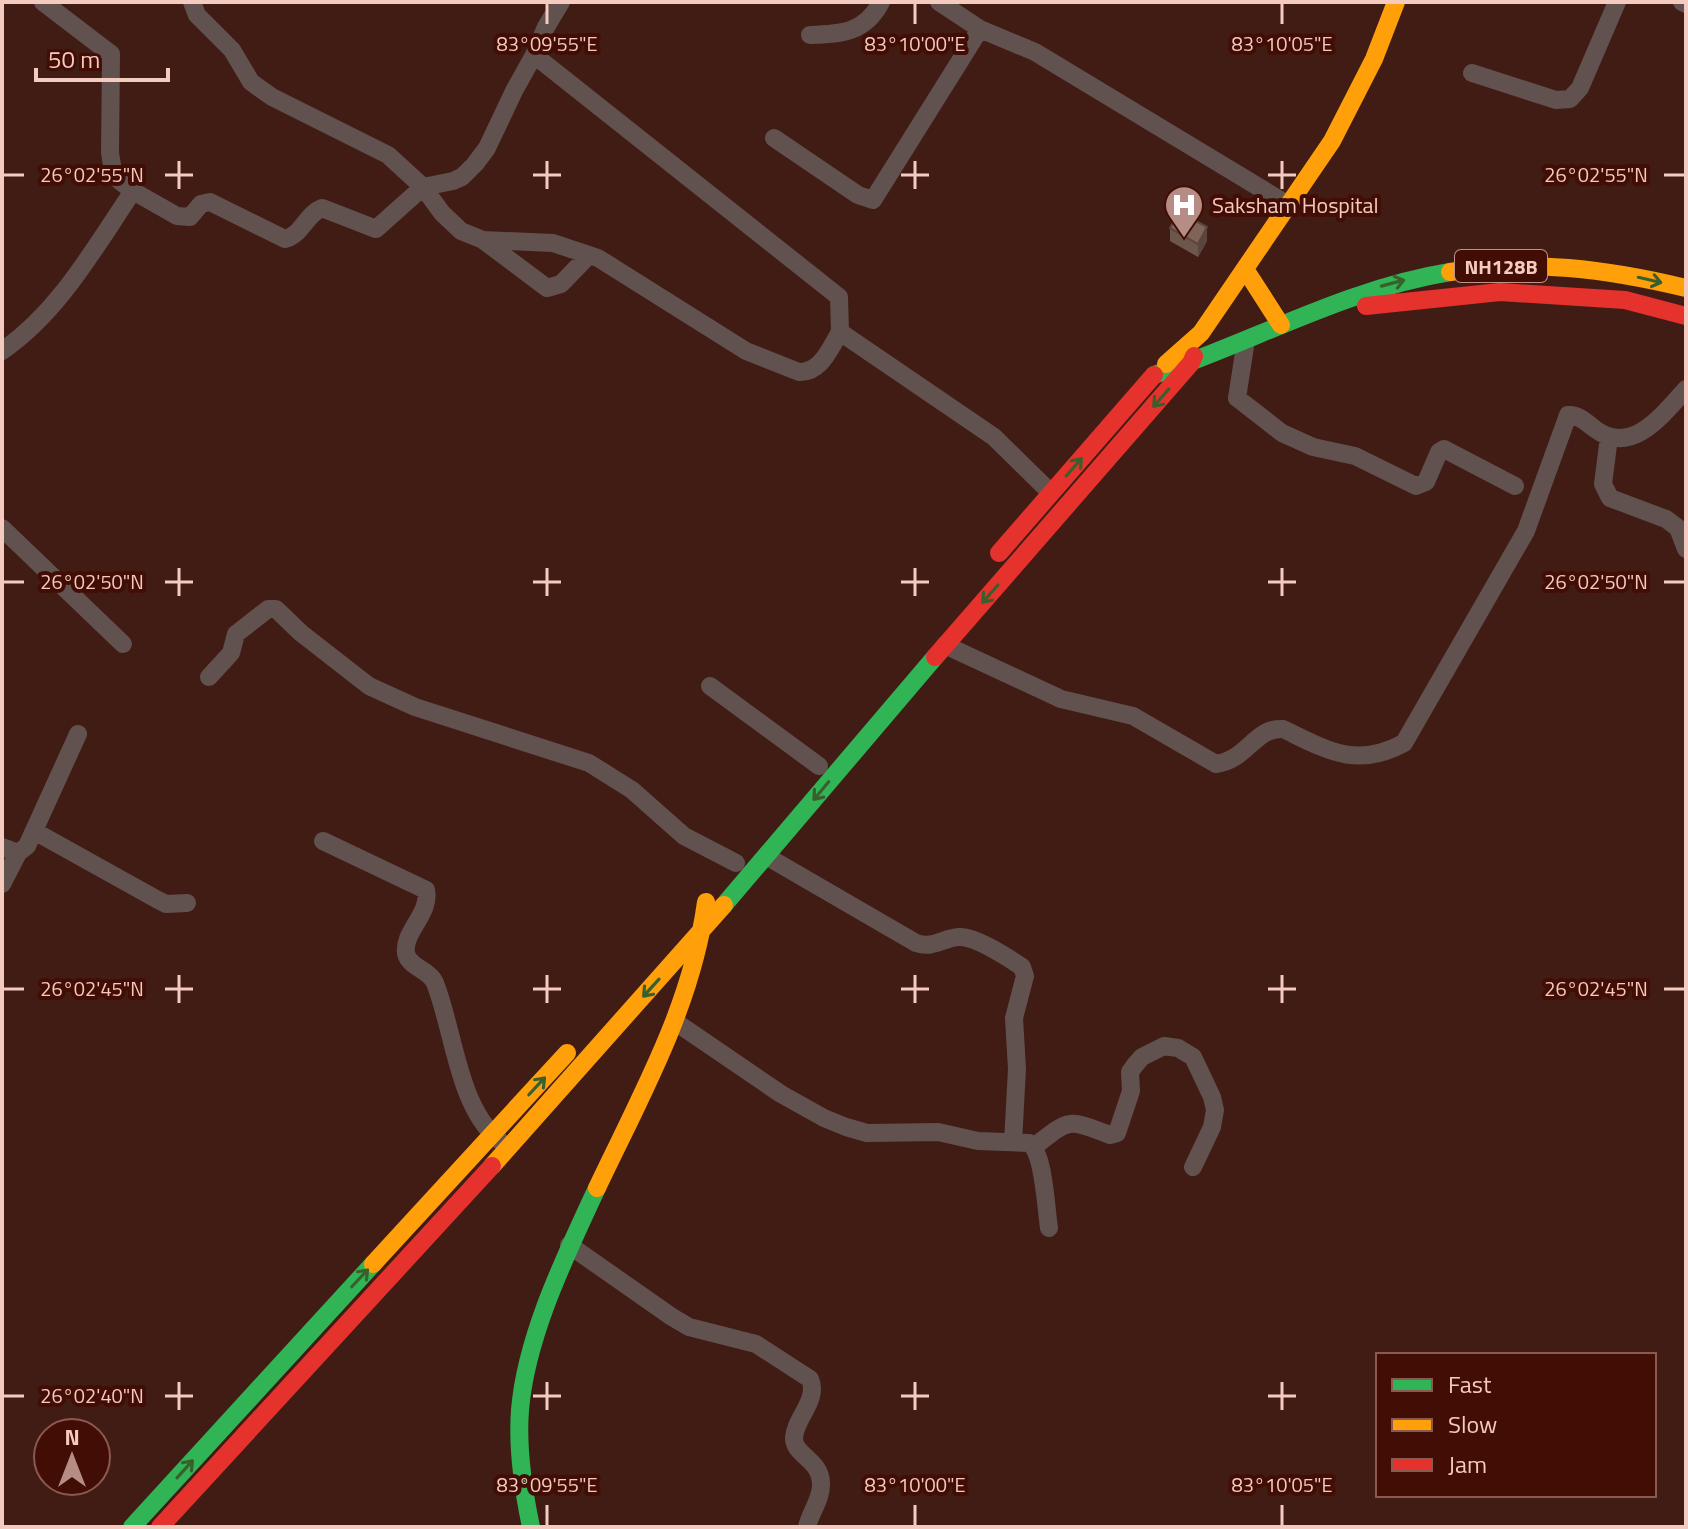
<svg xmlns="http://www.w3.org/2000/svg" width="1688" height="1529" font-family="'Titillium Web',sans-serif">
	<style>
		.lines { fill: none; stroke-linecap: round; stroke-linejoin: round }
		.street { stroke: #61524f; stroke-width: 18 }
		.fast { stroke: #30b455; stroke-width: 18 }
		.slow { stroke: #ff9f0a; stroke-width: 18 }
		.jam { stroke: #e5322d; stroke-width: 18 }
		.wall { fill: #6f564c }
		.shaded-wall { fill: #5a463e }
		.building { fill: #816458; stroke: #5a463e; stroke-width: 2 }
		.oneway { stroke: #39602c }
		.ticks { fill: none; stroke: #f5cabf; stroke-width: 3 }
		.labels { text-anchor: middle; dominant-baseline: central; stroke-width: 8; stroke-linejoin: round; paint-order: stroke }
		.shield { fill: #420d04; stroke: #bf9187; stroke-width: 2 }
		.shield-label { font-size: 20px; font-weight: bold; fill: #f5cabf }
		.poi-label { font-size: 22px; fill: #f5cabf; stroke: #420d04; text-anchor: start }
		.ticks-label { font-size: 20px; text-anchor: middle; fill: #f5cabf; stroke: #420d04; stroke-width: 8; stroke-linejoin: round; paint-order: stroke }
	</style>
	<rect width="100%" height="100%" fill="#411c15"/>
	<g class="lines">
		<path class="street" d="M43 2 111 54 110 153 113 171 120 181 133 191 177 216 190 217 201 204 210 202 285 239C302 235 306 214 322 208L376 229 423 187 453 181 462 177 475 164 487 148 514 91 534 55 546 27 561 2
			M192 2 197 15 232 50 251 82 272 97 388 155 423 187 442 213 461 231 483 240 553 243 598 258 746 351 799 372C821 373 830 348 840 332
			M939 2 980 29 1035 52 1290 206
			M1682 2 1686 4
			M810 35C841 34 865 33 881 2
			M534 55 839 297 840 332 994 437 1051 493
			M1472 73 1556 100 1570 99 1580 88 1617 2
			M774 138 858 195 873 200 980 29
			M483 240 547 288 561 284 589 255
			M1246 340 1237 398 1282 433 1313 447 1355 456 1416 486 1426 482 1439 452 1444 449 1515 486
			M2 351C59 312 95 247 133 191
			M1609 437 1603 484 1610 498 1666 519 1678 528 1686 549
			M2 528 123 644
			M945 645 1061 699 1133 716 1216 764C1247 760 1255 727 1283 729 1327 750 1356 769 1404 743L1526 531 1568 415C1578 414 1586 422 1595 429 1632 457 1663 414 1686 389
			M209 677 231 653 236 634 268 609H276L301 633 369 686 415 707 589 763 632 790 684 836 736 863
			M710 686 819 766
			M34 831 158 900 166 904 187 903
			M323 841 426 890C431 914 403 931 406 953 408 967 430 970 435 983 454 1031 458 1107 499 1140
			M2 847 18 853 27 846 78 734
			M766 856 916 943C934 949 942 938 959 937 975 936 1009 958 1022 967L1025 976 1014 1018 1017 1069 1013 1142
			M2 884 18 853
			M677 1023 781 1094 824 1118 846 1127 867 1133 938 1132 978 1141 1029 1143C1044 1152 1046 1209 1049 1228
			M1035 1146C1071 1118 1067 1119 1110 1135L1117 1133 1131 1091 1130 1072 1135 1065 1142 1057 1164 1046 1178 1048 1193 1057 1212 1097 1215 1110 1212 1127 1193 1167
			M569 1245 672 1317 689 1327 756 1344 810 1379C819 1400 795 1418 794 1438 794 1456 822 1460 821 1485 821 1500 810 1513 807 1527"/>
		<path class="fast" d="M1154 375C1253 342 1345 289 1450 272
			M724 905 935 657
			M132 1527 373 1264
			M531 1527C523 1489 517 1449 520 1410 526 1336 566 1255 597 1188"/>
		<path class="slow" d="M1245 269 1281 325
			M1450 272C1531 259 1607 269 1686 288
			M1166 364 1201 333 1332 141 1374 59 1396 2
			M492 1166 724 905
			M597 1188C641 1095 692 1006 706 902
			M373 1264 567 1053"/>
		<path class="jam" d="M1366 306 1500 292 1625 300 1686 316
			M999 553 1154 375
			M935 657 1191 363 1194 356
			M160 1527 492 1166"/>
	</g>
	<path class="wall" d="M1170 228 1207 241 1198 257 1170 241Z"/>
	<path class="shaded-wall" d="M1207 227V241L1198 257V244Z"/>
	<path class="building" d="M1179 212 1207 227 1198 244 1170 228Z"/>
	<defs><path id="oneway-shaft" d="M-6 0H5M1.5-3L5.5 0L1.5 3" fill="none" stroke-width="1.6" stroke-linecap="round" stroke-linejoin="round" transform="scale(2)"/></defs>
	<g class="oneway">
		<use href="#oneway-shaft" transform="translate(1650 280) rotate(13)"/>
		<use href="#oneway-shaft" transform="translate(1393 283) rotate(-15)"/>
		<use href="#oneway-shaft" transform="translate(1161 398) rotate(131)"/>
		<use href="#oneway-shaft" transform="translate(1074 467) rotate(-49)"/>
		<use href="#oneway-shaft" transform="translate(990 594) rotate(131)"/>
		<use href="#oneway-shaft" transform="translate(821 791) rotate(130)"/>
		<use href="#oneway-shaft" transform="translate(651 988) rotate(132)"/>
		<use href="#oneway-shaft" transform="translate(537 1086) rotate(-47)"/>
		<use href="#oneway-shaft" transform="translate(360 1278) rotate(-47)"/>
		<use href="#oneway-shaft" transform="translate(185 1469) rotate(-48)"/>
	</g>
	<path class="ticks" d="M547 4V24M915 4V24M1282 4V24M179 161V189M547 161V189M915 161V189M1282 161V189M4 175H24M165 175H193M533 175H561M901 175H929M1268 175H1296M1664 175H1684M179 568V596M547 568V596M915 568V596M1282 568V596M4 582H24M165 582H193M533 582H561M901 582H929M1268 582H1296M1664 582H1684M179 975V1003M547 975V1003M915 975V1003M1282 975V1003M4 989H24M165 989H193M533 989H561M901 989H929M1268 989H1296M1664 989H1684M179 1382V1410M547 1382V1410M915 1382V1410M1282 1382V1410M4 1396H24M165 1396H193M533 1396H561M901 1396H929M1268 1396H1296M547 1505V1525M915 1505V1525M1282 1505V1525"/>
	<defs>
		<symbol id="hospital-pin" viewBox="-11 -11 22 30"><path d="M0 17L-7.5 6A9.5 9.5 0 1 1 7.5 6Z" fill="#b68d84" stroke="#420d04"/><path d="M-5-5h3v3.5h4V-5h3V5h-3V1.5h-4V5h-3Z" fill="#fff"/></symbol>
	</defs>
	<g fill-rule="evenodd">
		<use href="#hospital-pin" x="1162" y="183" width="44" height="60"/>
	</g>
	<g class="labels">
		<rect class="shield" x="1455" y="250" width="92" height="32" rx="6"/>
		<g class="shield-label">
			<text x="1501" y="266">NH128B</text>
		</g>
		<g class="poi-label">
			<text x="1212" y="205">Saksham Hospital</text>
		</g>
	</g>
	<g class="ticks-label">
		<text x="547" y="51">83°09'55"E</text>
		<text x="915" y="51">83°10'00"E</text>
		<text x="1282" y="51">83°10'05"E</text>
		<text x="92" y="182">26°02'55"N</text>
		<text x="1596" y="182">26°02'55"N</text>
		<text x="92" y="589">26°02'50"N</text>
		<text x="1596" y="589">26°02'50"N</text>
		<text x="92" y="996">26°02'45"N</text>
		<text x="1596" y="996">26°02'45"N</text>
		<text x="92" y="1403">26°02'40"N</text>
		<text x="547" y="1492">83°09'55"E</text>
		<text x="915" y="1492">83°10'00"E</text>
		<text x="1282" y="1492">83°10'05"E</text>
	</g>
	<rect width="1688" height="1529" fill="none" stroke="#f5cabf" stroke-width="8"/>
	<rect x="1376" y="1353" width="280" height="144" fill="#420d04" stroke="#8a594f" stroke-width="2"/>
	<rect x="1392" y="1379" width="40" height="12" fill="#30b455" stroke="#8a594f" stroke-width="2"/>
	<text x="1448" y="1393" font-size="24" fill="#f5cabf">Fast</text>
	<rect x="1392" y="1419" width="40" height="12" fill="#ff9f0a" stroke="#8a594f" stroke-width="2"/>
	<text x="1448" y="1433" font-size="24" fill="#f5cabf">Slow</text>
	<rect x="1392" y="1459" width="40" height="12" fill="#e5322d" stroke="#8a594f" stroke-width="2"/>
	<text x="1448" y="1473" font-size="24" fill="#f5cabf">Jam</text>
	<g transform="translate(72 1457)"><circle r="38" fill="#420d04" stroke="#8a594f" stroke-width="2"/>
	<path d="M0-6L14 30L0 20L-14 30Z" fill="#b68d84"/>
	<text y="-12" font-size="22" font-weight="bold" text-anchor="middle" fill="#f5cabf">N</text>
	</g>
	<path d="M36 68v12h132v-12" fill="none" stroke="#f5cabf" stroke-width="4"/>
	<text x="48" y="68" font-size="24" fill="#f5cabf" stroke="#420d04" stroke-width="6" paint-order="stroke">50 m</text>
</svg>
